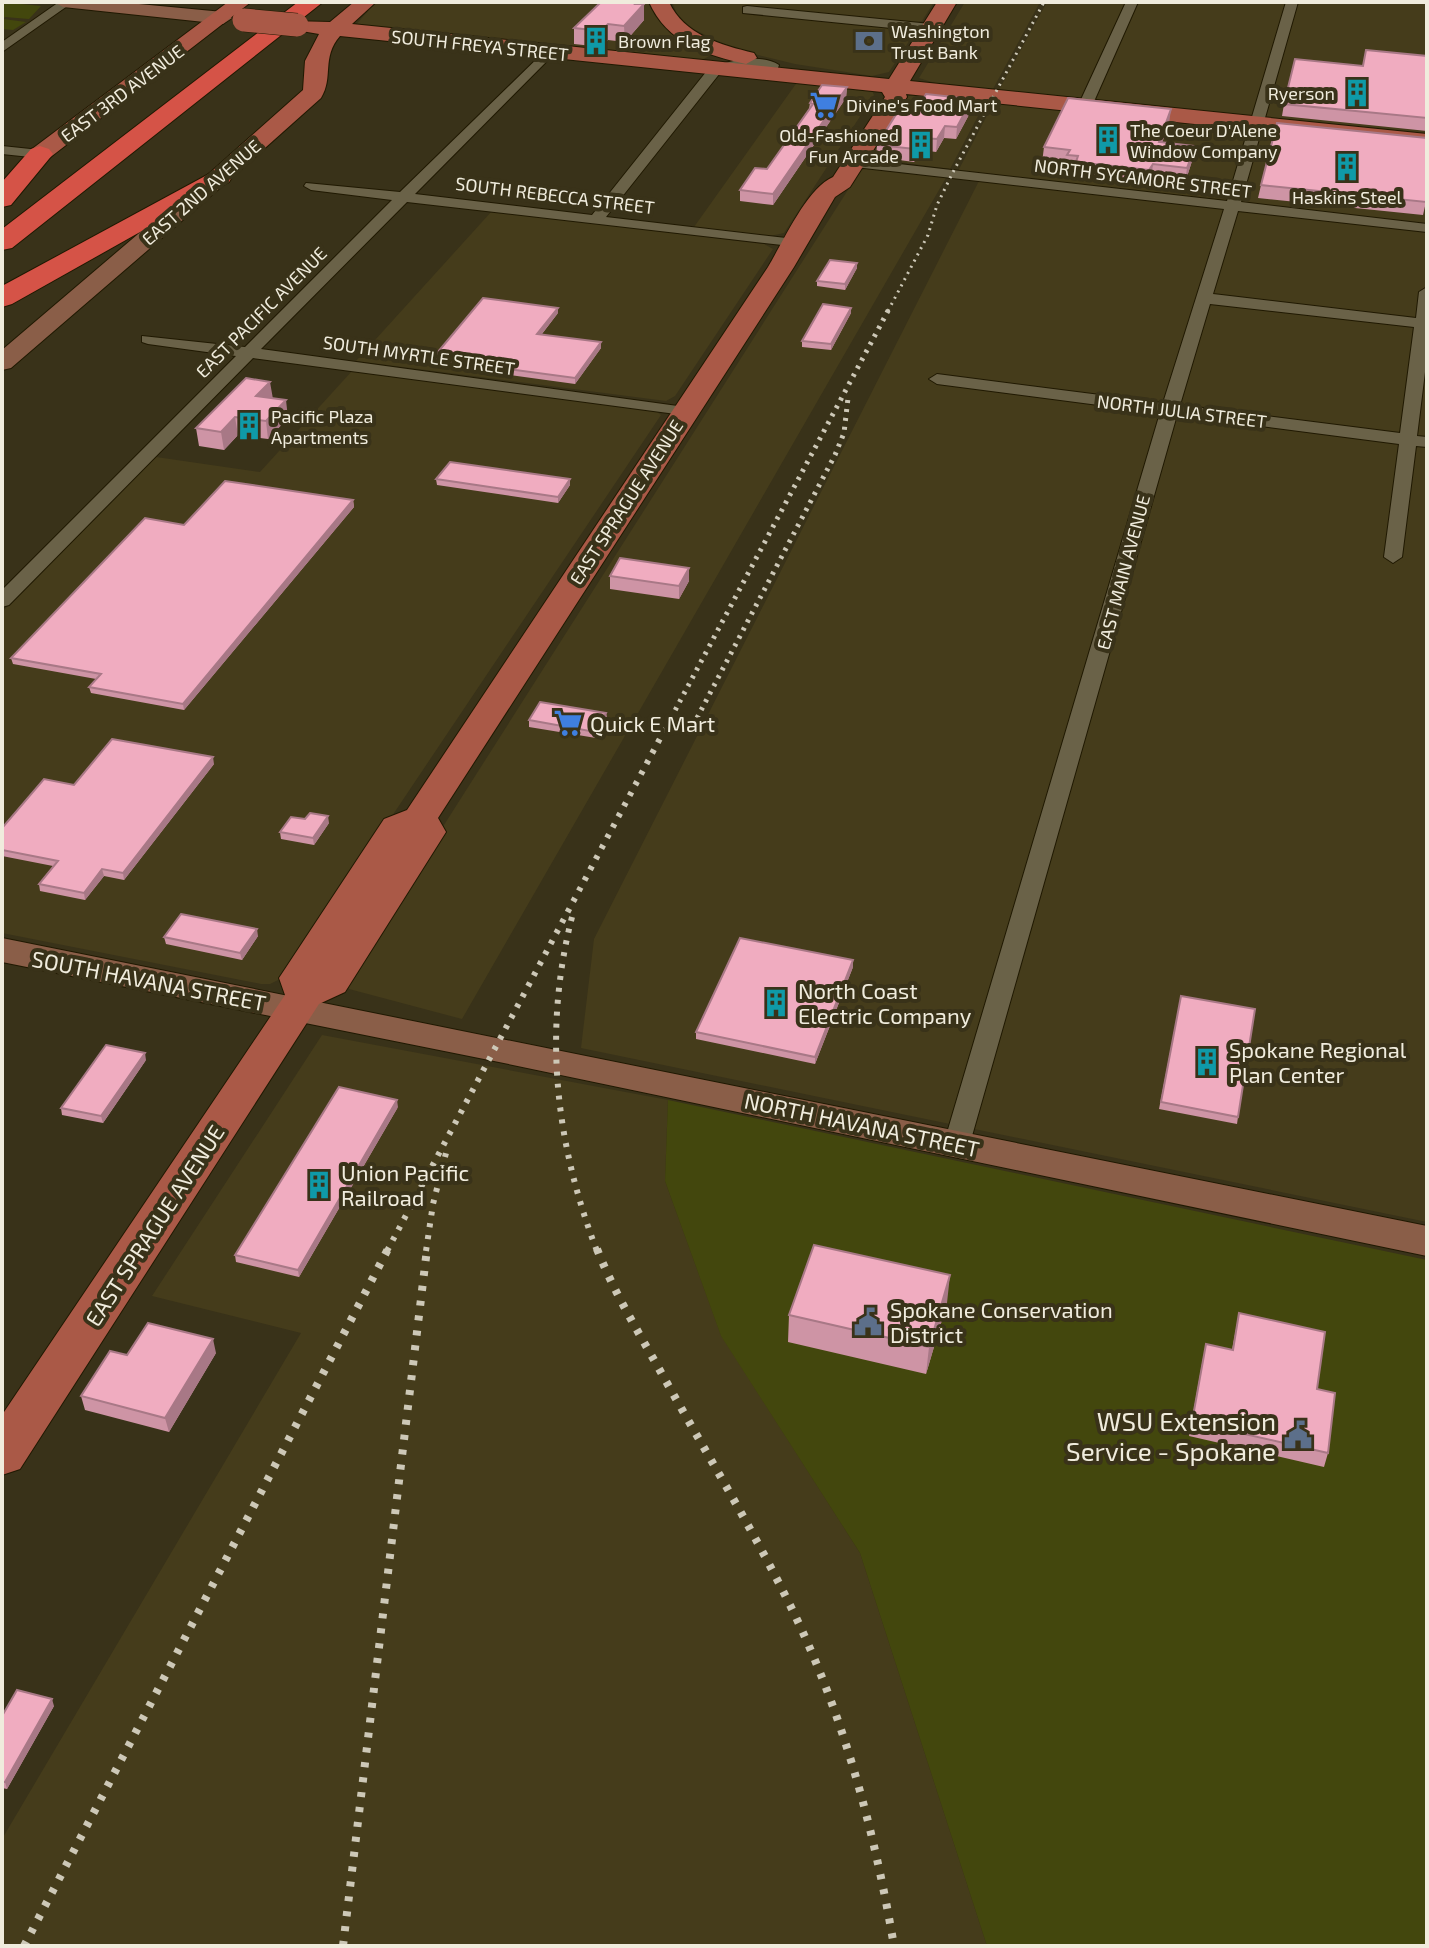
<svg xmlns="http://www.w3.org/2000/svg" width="1429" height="1948" font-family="'Exo 2',sans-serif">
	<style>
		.built { fill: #453c1b }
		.green { fill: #43470d }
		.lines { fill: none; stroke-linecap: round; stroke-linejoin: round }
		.street-casing { stroke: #201902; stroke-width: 2 }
		.secondary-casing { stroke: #201902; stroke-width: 2 }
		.primary-casing { stroke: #201902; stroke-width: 2 }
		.highway-casing { stroke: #201902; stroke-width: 2 }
		.street { fill: #6a6248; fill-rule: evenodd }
		.secondary { fill: #8a5e48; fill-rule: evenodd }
		.primary { fill: #aa5947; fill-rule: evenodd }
		.highway { fill: #d55347; fill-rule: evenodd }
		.rail-far3 { stroke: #cdc8b7; stroke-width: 3; stroke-dasharray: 2 5; stroke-linecap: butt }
		.rail-far2 { stroke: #cdc8b7; stroke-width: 5; stroke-dasharray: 3 6; stroke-linecap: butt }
		.rail-far1 { stroke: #cdc8b7; stroke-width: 6; stroke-dasharray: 4 8; stroke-linecap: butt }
		.rail { stroke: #cdc8b7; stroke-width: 8; stroke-dasharray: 5 10; stroke-linecap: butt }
		.primary-bridge-casing { stroke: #201902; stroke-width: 24; stroke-linecap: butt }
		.primary-bridge { stroke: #aa5947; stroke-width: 23 }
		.wall { fill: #ce94a5 }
		.shaded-wall { fill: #a87886 }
		.building { fill: #f0acc0; stroke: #a87886; stroke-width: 2 }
		.labels { text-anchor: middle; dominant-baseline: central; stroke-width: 8; stroke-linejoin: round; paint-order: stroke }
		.far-poi-label { font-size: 18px; fill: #f0ecdd; stroke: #393219; text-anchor: start }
		.far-street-label { font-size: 18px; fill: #f0ecdd; stroke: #393219 }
		.poi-label { font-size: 22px; fill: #f0ecdd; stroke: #393219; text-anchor: start }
		.street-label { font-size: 22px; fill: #f0ecdd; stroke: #393219 }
		.near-poi-label { font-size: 26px; fill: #f0ecdd; stroke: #393219; text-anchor: end }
	</style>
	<rect width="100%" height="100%" fill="#393219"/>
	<path class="built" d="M376 2H650L654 14 664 25 711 55 702 60 354 27Z
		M672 2H934L922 21 912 23 915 32 889 72 872 76 795 64 734 49 689 27 677 14Z
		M965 2H1040L993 89 935 83 919 78Z
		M1047 2H1427V135L999 90Z
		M798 81 872 91 874 95 784 233 770 236 694 227Z
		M915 94 986 101 950 169 870 158 906 97Z
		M994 102 1427 146V1222L581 1048 594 939 979 181 955 177Z
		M867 168 947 176 462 1019 349 989 346 979 860 171Z
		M492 211 764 244 773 249 675 396 666 401 356 361Z
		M352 371 656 411 661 415 284 977 270 984H261L2 933V612L156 457 260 472Z
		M322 1035 668 1100 665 1181 721 1335 860 1553 987 1946H2V1839L301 1333 152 1296Z"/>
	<path class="green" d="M2 2 41 6 29 19 5 17 3 19 26 22 13 30 2 29Z
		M668 1100 1427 1260V1946H987L860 1553 721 1336 665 1181Z"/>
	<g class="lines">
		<defs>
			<path id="street" d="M59 2H73L2 52V42Z
				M1126 2H1138L1092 106 1080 109 1078 106Z
				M1286 2H1298L1241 202 1427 224V232L1238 211 1213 294 1416 318 1419 292 1427 287V356L1417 436 1427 437V447L1416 446 1402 557 1393 563 1384 557 1399 444 1177 415 970 1143 966 1150 957 1152 948 1150 944 1143 1160 413 937 384 929 379 937 374 1163 403 1224 209 855 167 848 163 855 159 1227 201ZM1210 304 1414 327 1400 433 1180 405Z
				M747 6 931 24 937 28 931 32 743 13V7Z
				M548 48 554 52 553 55 415 194 592 215 710 67C731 61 761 53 779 65L778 68 739 67 720 73 606 217 795 239 803 244 800 247 407 202 261 349 685 407 694 412 691 416 253 358 9 605 2 607V590L236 356 148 344 142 342V336L245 347 392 200 311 190 304 186 306 183 400 192Z
				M2 146 40 150 47 154 40 158 2 154Z"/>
			<path id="secondary" d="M54 2H118L223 12 232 18 223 24 63 7Z
				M220 170 228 171 231 176 228 181 11 368 2 370V350L212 171Z
				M2 938 1427 1226V1256L494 1061 2 962Z"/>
			<path id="primary" d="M228 2H251L48 159H32L28 154 32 149Z
				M354 2H376L352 24 889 79 937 2H957L910 81 1427 134V148L906 94 907 97 850 187 835 197 794 267 438 818 446 832 345 992 319 1004 20 1469 2 1475V1415L285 995 279 978 285 969 384 819 407 810 768 267C783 242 807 188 833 177L885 97 882 92 340 36C321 58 334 77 321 98L228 181H212L208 176 212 171 303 90 305 61 319 34 290 29 287 25 290 21 330 22Z
				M649 2H669C684 35 721 45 754 53L757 58 746 64C706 55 667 43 649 2Z"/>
			<path id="highway" d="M298 2H323L12 248 2 250V229Z
				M40 146 49 149 53 154 11 205 2 207V182L31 149Z
				M220 168 229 170 233 176 229 182 12 304 2 307V286Z"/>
		</defs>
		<use href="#street" class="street-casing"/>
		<use href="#secondary" class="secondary-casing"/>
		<use href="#primary" class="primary-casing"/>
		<use href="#highway" class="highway-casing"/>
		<use href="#street" class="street"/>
		<use href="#secondary" class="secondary"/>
		<use href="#primary" class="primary"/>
		<use href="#highway" class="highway"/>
		<path class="rail-far3" d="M888 311 928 235 937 205 952 174 1044 2"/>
		<path class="rail-far2" d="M671 718 889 309
			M697 718 835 455 844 433 848 398"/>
		<path class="rail-far1" d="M572 917C543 1030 555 1142 597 1251
			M387 1251 672 716
			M426 1251 433 1204 446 1153"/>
		<path class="rail" d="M597 1249C613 1290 636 1328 658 1367 702 1446 750 1524 790 1605 843 1713 874 1828 894 1946
			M24 1946 388 1249
			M343 1946 427 1249"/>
		<defs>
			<path id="primary-bridge" d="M244 20 297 25"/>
		</defs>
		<use href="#primary-bridge" class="primary-bridge-casing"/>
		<use href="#primary-bridge" class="primary-bridge"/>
	</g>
	<path class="wall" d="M601 2H640V4H644V20L625 42 608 40 602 47 574 44V28Z
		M1427 56V131L1282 116 1284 104Z
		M847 87 846 98 773 205 740 201V190L767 169 809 109 810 103Z
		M971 111 956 139 944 138 936 152 921 150 914 162 876 157 877 145Z
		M1169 124 1162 142 1192 161 1185 183 1151 180 1147 186 1074 178V172L1066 171V165L1042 163 1044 147Z
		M1261 185 1426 202 1423 215 1258 198Z
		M857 263V268L845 290 817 286V281Z
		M851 308V313L831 350 802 347V341Z
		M558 313 542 334 601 348 575 384 432 364V359Z
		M273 398 288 418 268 439 238 435 224 450 199 446 196 428Z
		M436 479H570V485L558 503 437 485Z
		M353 500 354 507 184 710 91 693 89 687 96 679 13 664 11 658 184 525Z
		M689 568V581L679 599 610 589V576Z
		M606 713 607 719 596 738 529 727V720Z
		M214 764 124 880 104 876 85 900 40 891 39 884 53 866 2 856V828L74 785Z
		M329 823 314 845 281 839 280 832Z
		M258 936 242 960 166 944 164 937Z
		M853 967 815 1064 696 1039V1032Z
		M1181 996 1238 1117 1237 1124 1159 1109Z
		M146 1060 103 1123 62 1115 61 1108Z
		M398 1107 299 1277 236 1262 235 1255Z
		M947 1303 926 1374 788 1342 789 1315Z
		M1239 1313 1317 1389 1328 1453 1324 1467 1189 1436 1203 1358 1232 1350Z
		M216 1353 169 1432 85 1410 81 1396Z
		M54 1706 7 1789 2 1788V1716Z"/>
	<path class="shaded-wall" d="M632 2H640V9L644 4V20L625 42 624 26Z
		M608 24V40L602 47 601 31Z
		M847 87 846 98 773 205V194Z
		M972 99 971 111 956 139 957 127Z
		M1171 109 1169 124 1157 157 1159 142Z
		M945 126 944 138 936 152 937 139Z
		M922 138 921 150 914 162 915 149Z
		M1195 146 1192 161 1185 183 1187 168Z
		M1153 164 1151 180 1147 186 1149 170Z
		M857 263V268L845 290V284Z
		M558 308V313L537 340V334Z
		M851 308V313L831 350V344Z
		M601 342V348L575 384V378Z
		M270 382 273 399 256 396Z
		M286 400 288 418 268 439 266 421Z
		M235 417 238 435 224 450 221 432Z
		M570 479V485L558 503V497Z
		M353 500 354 507 184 710 183 704Z
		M689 568V581L679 599V586Z
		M606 713 607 719 596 738 595 732Z
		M213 757 214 764 124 880 123 873Z
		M328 816 329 823 314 845 313 838Z
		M102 869 104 876 85 900 84 893Z
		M257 929 258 936 242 960 240 953Z
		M853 960V967L815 1064V1057Z
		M145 1053 146 1060 103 1123 101 1116Z
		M397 1100 398 1107 299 1277 298 1270Z
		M950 1275 947 1303 926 1374 929 1347Z
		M213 1339 216 1353 169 1432 165 1418Z
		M52 1699 54 1706 7 1789 5 1782Z"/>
	<path class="building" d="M601 2H636L635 4H644L624 26 608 24 601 31 574 28Z
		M1366 50 1427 56V118L1284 104 1295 59 1363 66Z
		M822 85 847 87 773 194 740 190 755 168 767 169 813 104 810 103Z
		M926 94 972 99 957 127 945 126 937 139 922 138 915 149 877 145 900 108 918 107Z
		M1068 98 1171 109 1159 142 1195 146 1187 168 1153 164 1149 170 1076 162 1078 156 1067 155 1070 150 1044 147Z
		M1277 123 1427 138 1426 202 1261 185Z
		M830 260 857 263 845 284 817 281Z
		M483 298 558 308 537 334 601 342 575 378 432 359Z
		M823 304 851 308 831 344 802 341Z
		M246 378 270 382 256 396 286 400 266 421 235 417 221 432 196 428Z
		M450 462 570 479 558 497 436 479Z
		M225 481 353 500 183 704 89 687 101 674 11 658 145 518 184 525Z
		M620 558 689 568 679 586 610 576Z
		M540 702 606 713 595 732 529 720Z
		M112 739 213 757 123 873 102 869 84 893 39 884 58 861 2 850V828L44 779 74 785Z
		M310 813 328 816 313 838 280 832 291 817 305 819Z
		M181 914 257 929 240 953 164 937Z
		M740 938 853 960 815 1057 696 1032Z
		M1181 996 1255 1009 1238 1117 1161 1102Z
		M106 1045 145 1053 101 1116 61 1108Z
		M339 1087 397 1100 298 1270 235 1255Z
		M814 1245 950 1275 929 1347 789 1315Z
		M1239 1313 1325 1332 1317 1389 1335 1393 1328 1453 1192 1422 1206 1344 1233 1350Z
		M148 1323 213 1339 165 1418 81 1396 110 1351 127 1355Z
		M17 1690 52 1699 5 1782H2V1716Z"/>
	<defs>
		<symbol id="building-bare" viewBox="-9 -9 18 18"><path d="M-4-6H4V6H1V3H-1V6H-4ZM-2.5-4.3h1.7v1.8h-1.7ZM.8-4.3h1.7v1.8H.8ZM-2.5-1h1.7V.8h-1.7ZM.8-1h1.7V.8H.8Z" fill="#0f9aa8" stroke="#393219" stroke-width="2.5" paint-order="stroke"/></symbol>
		<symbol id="bank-bare" viewBox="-9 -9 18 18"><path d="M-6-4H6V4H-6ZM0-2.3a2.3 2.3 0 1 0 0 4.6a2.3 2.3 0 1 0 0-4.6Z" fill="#5c6f8a" stroke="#393219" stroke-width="2.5" paint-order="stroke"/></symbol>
		<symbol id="supermarket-bare" viewBox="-9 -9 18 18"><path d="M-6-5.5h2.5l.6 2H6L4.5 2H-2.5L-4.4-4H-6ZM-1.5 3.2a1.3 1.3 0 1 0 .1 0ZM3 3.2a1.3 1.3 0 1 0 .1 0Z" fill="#3f7fe0" stroke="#393219" stroke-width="2.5" paint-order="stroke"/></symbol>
		<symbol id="civic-bare" viewBox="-9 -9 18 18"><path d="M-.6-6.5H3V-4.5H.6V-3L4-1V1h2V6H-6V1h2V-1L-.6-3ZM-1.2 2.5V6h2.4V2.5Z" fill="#5c6f8a" stroke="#393219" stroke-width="2.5" paint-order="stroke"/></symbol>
	</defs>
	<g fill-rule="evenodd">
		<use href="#building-bare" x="576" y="21" width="40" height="40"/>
		<use href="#bank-bare" x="849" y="21" width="40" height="40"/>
		<use href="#building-bare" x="1337" y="73" width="40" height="40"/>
		<use href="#supermarket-bare" x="804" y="85" width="40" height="40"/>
		<use href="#building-bare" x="1088" y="120" width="40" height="40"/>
		<use href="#building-bare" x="901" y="125" width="40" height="40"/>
		<use href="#building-bare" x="1327" y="147" width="40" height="40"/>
		<use href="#building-bare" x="229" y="406" width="40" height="40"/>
		<use href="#supermarket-bare" x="548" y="703" width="40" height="40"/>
		<use href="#building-bare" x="756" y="983" width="40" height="40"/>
		<use href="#building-bare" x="1187" y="1042" width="40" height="40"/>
		<use href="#building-bare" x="299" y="1165" width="40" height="40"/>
		<use href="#civic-bare" x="848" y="1302" width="40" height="40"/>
		<use href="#civic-bare" x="1278" y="1415" width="40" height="40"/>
	</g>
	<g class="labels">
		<g class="far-poi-label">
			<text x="891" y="31">Washington<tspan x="891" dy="21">Trust Bank</tspan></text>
			<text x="618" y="41">Brown Flag</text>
			<text x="1335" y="93" text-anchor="end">Ryerson</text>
			<text x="846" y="105">Divine's Food Mart</text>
			<text x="1130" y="130">The Coeur D'Alene<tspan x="1130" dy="21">Window Company</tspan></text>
			<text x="899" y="135" text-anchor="end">Old-Fashioned<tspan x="899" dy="21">Fun Arcade</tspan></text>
			<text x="1347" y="197" text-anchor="middle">Haskins Steel</text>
			<text x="271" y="416">Pacific Plaza<tspan x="271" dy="21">Apartments</tspan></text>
		</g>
		<g class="far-street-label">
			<text transform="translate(480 45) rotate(6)">SOUTH FREYA STREET</text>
			<text transform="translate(122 93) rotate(-37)">EAST 3RD AVENUE</text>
			<text transform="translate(1143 178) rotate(7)">NORTH SYCAMORE STREET</text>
			<text transform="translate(201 192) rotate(-41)">EAST 2ND AVENUE</text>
			<text transform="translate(555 195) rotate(7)">SOUTH REBECCA STREET</text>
			<text transform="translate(261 312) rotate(-45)">EAST PACIFIC AVENUE</text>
			<text transform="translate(419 355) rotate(8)">SOUTH MYRTLE STREET</text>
			<text transform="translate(1182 411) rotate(7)">NORTH JULIA STREET</text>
			<text transform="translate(626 502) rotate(-57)">EAST SPRAGUE AVENUE</text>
			<text transform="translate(1123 572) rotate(-75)">EAST MAIN AVENUE</text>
		</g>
		<g class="poi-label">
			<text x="590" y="723">Quick E Mart</text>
			<text x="798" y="990">North Coast<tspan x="798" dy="25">Electric Company</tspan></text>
			<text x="1229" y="1049">Spokane Regional<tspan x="1229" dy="25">Plan Center</tspan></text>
			<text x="341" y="1172">Union Pacific<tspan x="341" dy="25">Railroad</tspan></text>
			<text x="890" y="1309">Spokane Conservation<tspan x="890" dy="25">District</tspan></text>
		</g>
		<g class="street-label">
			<text transform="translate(149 980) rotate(11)">SOUTH HAVANA STREET</text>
			<text transform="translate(862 1124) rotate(12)">NORTH HAVANA STREET</text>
			<text transform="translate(154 1225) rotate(-57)">EAST SPRAGUE AVENUE</text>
		</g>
		<g class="near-poi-label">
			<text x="1276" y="1420">WSU Extension<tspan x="1276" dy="30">Service - Spokane</tspan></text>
		</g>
	</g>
	<rect width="1429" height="1948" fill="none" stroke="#f0ecdd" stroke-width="8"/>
</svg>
